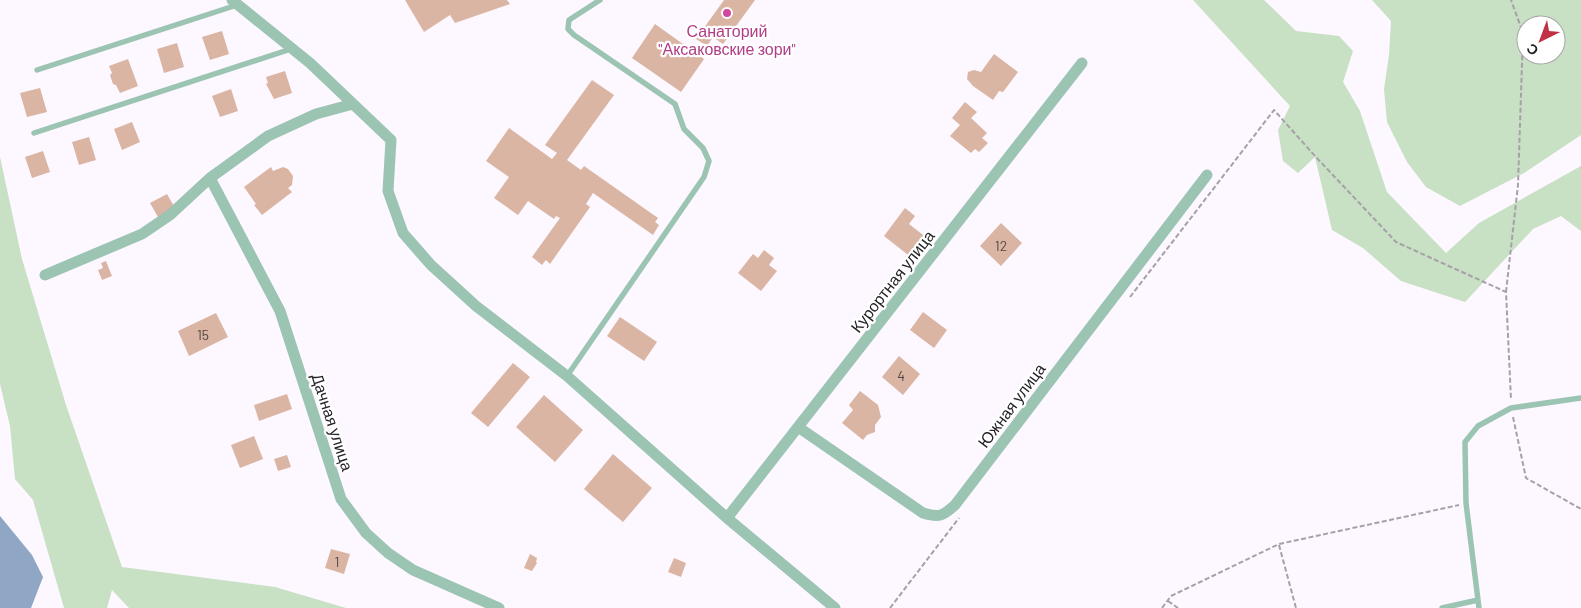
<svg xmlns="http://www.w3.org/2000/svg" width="1581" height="608" font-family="Barlow,sans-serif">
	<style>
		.green { fill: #c8e0c4; fill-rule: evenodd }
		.water { fill: #8fa7c4 }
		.building { fill: #dbb5a3 }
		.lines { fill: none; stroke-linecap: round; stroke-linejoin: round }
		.path { stroke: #a5a1a7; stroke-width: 2; stroke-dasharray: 5 2.5; stroke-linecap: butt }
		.service { stroke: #9bc4b3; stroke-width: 5.5 }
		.minor { stroke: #9bc4b3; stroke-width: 11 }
		.hotel-dot { fill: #d1479c; stroke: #fff; stroke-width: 2 }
		.labels { text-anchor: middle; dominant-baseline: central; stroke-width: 4.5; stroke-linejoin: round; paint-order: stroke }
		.number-label { font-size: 14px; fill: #524745 }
		.hotel-label { font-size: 16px; fill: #b23c85; stroke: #fff }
		.street-label { font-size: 16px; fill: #252226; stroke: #fff }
	</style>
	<rect width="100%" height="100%" fill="#fdf7ff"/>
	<path class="green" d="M1193 0H1264L1296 31 1339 36 1353 51 1343 82 1360 111 1387 192 1446 253 1479 223 1581 166V231L1561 216 1533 229 1465 302 1401 281 1363 248 1332 230 1315 157 1298 173 1283 161 1278 130 1290 106Z
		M1372 0H1581V135L1524 173 1460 206 1426 187 1407 162 1387 122 1384 89 1389 55 1391 21ZM1526 25H1556V55H1526Z
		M0 157 22 259 66 405 122 567 275 587 346 608H129L112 590 107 608H64L33 500 15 479 10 426 0 384Z"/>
	<path class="water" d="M0 516 32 555 43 577 31 608H0Z"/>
	<path class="building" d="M405 0H507L510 4 455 23 450 15 424 32Z
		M724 0H755L723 44 713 37 707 46 696 39Z
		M655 24 704 59 681 92 632 58Z
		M222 31 229 54 210 60 202 37Z
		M177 43 184 67 164 73 157 49Z
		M994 54 1018 72 1003 92 999 91 993 100 973 86 967 79 968 72 974 70 981 72Z
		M128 59 138 86 120 93 116 85 113 84 110 75 112 73 109 66Z
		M285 71 292 93 274 99 266 84 268 83 266 77Z
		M592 80 614 95 567 160 581 170 584 166 658 218 655 222 659 225 653 235 593 193 586 204 590 207 550 264 546 260 542 265 532 257 560 218 556 216 554 219 528 201 518 215 494 198 509 177 486 161 509 128 552 159 557 153 545 145Z
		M40 88 47 112 27 117 20 93Z
		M231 89 238 111 220 117 212 96Z
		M965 102 977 112 971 118 987 133 982 138 988 143 979 152 975 149 971 153 950 136 960 125 952 118Z
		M132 122 140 142 122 150 114 129Z
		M89 137 96 160 79 165 72 142Z
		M43 151 50 172 32 178 25 157Z
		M271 167 273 171 283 167 288 169 293 176 292 185 288 188 292 192 262 215 254 205 256 204 244 187Z
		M167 194 175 208 158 217 150 203Z
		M905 208 915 216 909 224 927 238 912 258 884 236Z
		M1001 223 1022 243 1001 266 980 246Z
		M764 250 774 258 769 265 777 271 761 291 738 273 753 254 758 258Z
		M106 261 112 276 102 280 98 270 103 268 101 263Z
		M923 312 947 330 934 348 910 330Z
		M216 313 228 337 189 356 178 331Z
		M620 317 657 342 644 361 607 336Z
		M899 356 920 374 903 395 882 377Z
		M513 363 530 377 488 427 471 413Z
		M860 391 878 405 881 417 875 425V432L867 435 863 440 842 423 853 410 849 405Z
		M287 394 292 409 259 421 254 405Z
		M544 395 583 430 555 462 516 427Z
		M254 436 263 459 240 468 231 445Z
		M613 454 652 488 623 522 584 489Z
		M287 455 291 467 278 471 274 459Z
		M331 549 350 554 344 574 325 568Z
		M530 554 537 558 536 562 537 563 532 571 524 568Z
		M674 558 686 563 681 577 668 572Z"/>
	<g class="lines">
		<path class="path" d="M1506 292 1518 185 1523 33 1511 0
			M1130 297 1274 110 1315 156 1396 242 1506 292 1511 400
			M1513 417 1526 478 1581 509
			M1279 545 1296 608
			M1168 601 1178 608
			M890 608 959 518
			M1162 608 1171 596 1279 544 1459 505"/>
		<path class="service" d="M37 70 237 5
			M34 133 291 49
			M567 376 704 177 709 161 703 148 684 129 675 104 574 35 568 29 569 20 600 0
			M1442 608 1478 600
			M1479 608 1466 503 1465 442 1478 426 1511 408 1581 398"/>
		<path class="minor" d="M232 0 310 63 391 140 388 191 403 233 431 265 476 306 567 376 727 518 835 608
			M210 178 280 311 341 499 366 533 388 553 413 570 499 608
			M45 275 142 234 170 215 210 178 268 136 316 114 353 104
			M798 427 923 513C939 518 943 516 955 505L1207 175
			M727 518 1082 63"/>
	</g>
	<circle class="hotel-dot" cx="727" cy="13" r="5"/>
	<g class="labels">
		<g class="number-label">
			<text x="1001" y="245">12</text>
			<text x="203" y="334">15</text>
			<text x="901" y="375">4</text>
			<text x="337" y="561">1</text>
		</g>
		<g class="hotel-label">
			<text x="727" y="30">Санаторий<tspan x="727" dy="18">"Аксаковские зори"</tspan></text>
		</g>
		<g class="street-label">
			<text transform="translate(892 281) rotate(-52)">Курортная улица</text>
			<text transform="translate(1011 405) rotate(-53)">Южная улица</text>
			<text transform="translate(333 422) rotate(72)">Дачная улица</text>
		</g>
	</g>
	<g transform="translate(1541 40) rotate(222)"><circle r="24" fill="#ffffff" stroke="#a8a7a8"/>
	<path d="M0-4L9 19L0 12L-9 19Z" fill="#c13146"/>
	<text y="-8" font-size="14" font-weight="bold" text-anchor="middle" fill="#252226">С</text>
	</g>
</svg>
